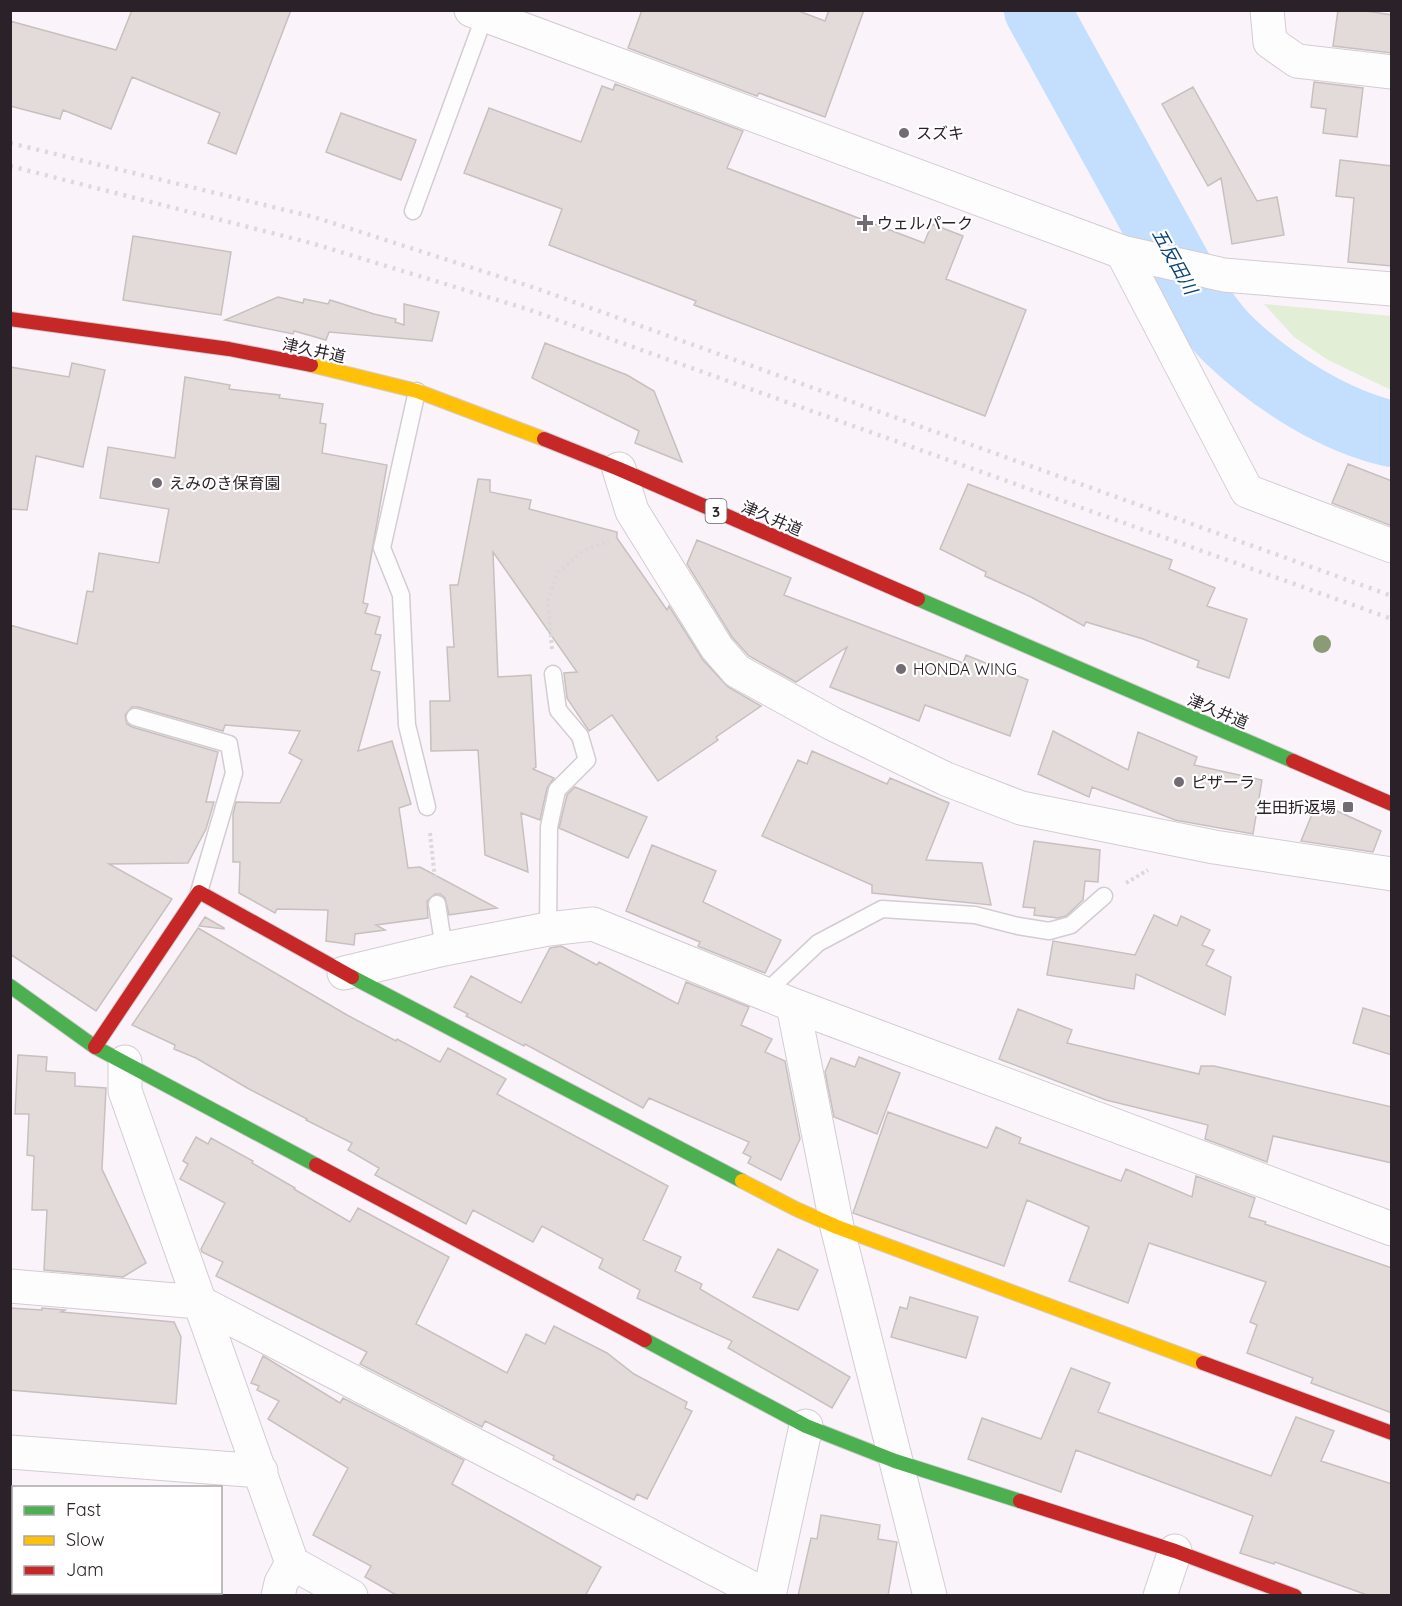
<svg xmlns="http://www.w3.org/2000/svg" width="1402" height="1606" font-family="Quicksand,'Noto Sans JP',sans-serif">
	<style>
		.green { fill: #e2eed6 }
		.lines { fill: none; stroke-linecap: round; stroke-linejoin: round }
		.river { stroke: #c4defd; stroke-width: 66 }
		.building { fill: #e2dbda; stroke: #c7c0bf; stroke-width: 1.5 }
		.lane-casing { stroke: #d3ccd2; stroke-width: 19 }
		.street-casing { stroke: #d3ccd2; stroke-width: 35 }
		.fast-casing { stroke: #d3ccd2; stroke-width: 16 }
		.slow-casing { stroke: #d3ccd2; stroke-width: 16 }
		.jam-casing { stroke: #d3ccd2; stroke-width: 16 }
		.path { stroke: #dbd8db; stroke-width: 4; stroke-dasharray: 3 3; stroke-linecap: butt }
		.lane { stroke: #fefdfe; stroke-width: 16 }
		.street { stroke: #fefdfe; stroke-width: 33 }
		.fast { stroke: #4caf50; stroke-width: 14 }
		.slow { stroke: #ffc107; stroke-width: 14 }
		.jam { stroke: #c62828; stroke-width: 14 }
		.rail { stroke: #dbd9db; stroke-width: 4.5; stroke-dasharray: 3 6; stroke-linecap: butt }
		.tree { fill: #8b9a77 }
		.poi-dot { fill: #736b72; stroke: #fff; stroke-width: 2 }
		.labels { text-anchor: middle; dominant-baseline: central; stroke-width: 4.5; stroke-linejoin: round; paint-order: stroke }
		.shield { fill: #fff; stroke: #6a6469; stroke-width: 1.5 }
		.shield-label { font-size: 15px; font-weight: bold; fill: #2a2129 }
		.poi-label { font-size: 16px; fill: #2a2129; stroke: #fff; text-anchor: start }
		.street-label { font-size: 16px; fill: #2a2129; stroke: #fff }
		.water-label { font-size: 18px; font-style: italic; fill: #0a4476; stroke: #fff }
	</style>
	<rect width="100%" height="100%" fill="#faf4fa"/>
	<path class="green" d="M1264 304 1391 316V390L1328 360 1294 337Z"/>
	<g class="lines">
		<path class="river" d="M1037 10 1198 302C1208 315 1218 330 1230 341 1273 382 1334 421 1392 434"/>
	</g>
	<path class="building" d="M132 10H291L236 154 208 143 220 113 132 77 111 129 63 110 60 119 10 106V21L116 50Z
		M642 10H796L825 21 829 10H864L825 117 759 93 757 96 628 48Z
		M1338 10H1360L1392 15V53L1333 46Z
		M1314 82 1363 88 1357 137 1323 133 1326 109 1311 107Z
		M615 84 743 131 727 168 924 243 932 224 963 236 946 279 1026 310 985 416 694 305 696 301 549 245 562 209 464 173 489 108 581 142 602 86 613 90Z
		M1193 87 1257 201 1277 197 1284 235 1232 244 1221 178 1208 186 1162 104Z
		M341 113 416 140 401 180 326 152Z
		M1340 160 1392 166V266L1348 262 1354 198 1336 196Z
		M133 236 231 252 221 315 123 300Z
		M278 297 303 303 304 299 328 304 330 300 374 314 396 319 395 322 404 325V304L439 312 432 341 329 332 326 340 294 331 293 334 225 320Z
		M545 343 627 375 654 391 682 462 635 443 639 431 532 378Z
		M72 363 105 370 83 467 36 456 27 510 10 509V367L69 377Z
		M185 377 230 385 229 389 280 395 279 398 323 404 320 423 326 424 322 453 387 465 363 603 368 604 365 613 380 617 375 634 381 635 371 670 380 672 358 751 392 741 411 804 399 808 408 868 420 867 497 908 449 915 445 898 440 894H435L427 901 428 918 376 925 385 930 355 934 354 945 326 941 328 910 277 909 275 913 239 893 240 862H233V814L236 802 280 803 302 760 289 753 300 731 225 725 223 731 138 707H132L125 715 127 724 132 727 218 752 206 802H214L206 829 188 863 109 864 172 899 96 1011 10 954V625L77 644 87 591 93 592 99 553 159 563 169 509 100 498 108 447 175 458Z
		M1348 464 1392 481V526L1332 503Z
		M478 479 490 480V492L531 500 529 509 617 532V538L667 610 669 606 703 660 728 687 761 706 716 737 718 740 658 781 612 715 589 731 567 698 564 673 577 672 493 552 498 677 531 675 536 767 533 769 554 778 547 788 540 820 521 813 528 872 485 855 478 750 431 751 430 701H450L447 647H454L450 585H458Z
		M968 484 1172 560 1169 569 1215 588 1207 606 1247 619 1229 678 1197 667 1199 661 1143 639 1086 622 1084 626 1031 597 985 576 986 572 940 549Z
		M697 540 791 578 784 595 963 663 966 655 1028 680 1010 736 925 705 919 721 830 687 847 647 796 682 749 656 732 637 687 564Z
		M1053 731 1128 770 1138 732 1197 757 1194 765 1262 780 1253 834 1175 820 1092 787 1089 797 1038 774Z
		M812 751 887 784 890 778 949 803 926 860 982 863 991 905 872 893V885L762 836 798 760 807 764Z
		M575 787 647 817 628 858 559 828 567 795Z
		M1317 802 1381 831 1373 852 1301 841Z
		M1034 841 1100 850 1098 882 1085 881 1083 900 1066 916 1058 918 1034 915 1035 908 1023 907Z
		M652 845 716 871 703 902 781 940 765 973 700 947 698 946 700 942 626 911Z
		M1154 915 1177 926 1181 916 1210 930 1202 945 1214 950 1206 965 1231 977 1225 1015 1136 974 1134 989 1047 975 1053 941 1135 955Z
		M205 917 224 928V929L199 926Z
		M198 928 347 1015 396 1041 397 1039 440 1062 448 1048 506 1079 497 1094 668 1186 643 1240 681 1257 675 1271 702 1284 700 1289 850 1377 832 1408 728 1348 732 1341 637 1298 640 1290 599 1268 603 1259 542 1226 533 1242 473 1210 466 1224 375 1175 379 1168 348 1150 352 1143 306 1120 307 1119 249 1089 196 1058 174 1049 175 1045 132 1025Z
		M561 946 597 965 599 962 678 1004 686 982 749 1007 741 1025 772 1039 765 1052 785 1061 800 1139 781 1180 748 1163 751 1157 743 1153 749 1142 649 1098 643 1108 525 1044 524 1046 466 1016 468 1014 454 1007 471 976 521 1003 550 948Z
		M1363 1008 1392 1017V1055L1353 1043Z
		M1018 1009 1072 1030 1067 1043 1199 1074 1201 1066H1214L1392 1107V1163L1273 1136 1267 1162 1205 1139 1208 1125 1106 1100 999 1059Z
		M18 1055 47 1057 46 1071 75 1073V1086L106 1088 102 1169 146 1263 123 1277 44 1270 47 1210H32L34 1156 27 1155 29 1114H15Z
		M859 1057 900 1073 877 1134 834 1117 825 1072 831 1058 855 1067Z
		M888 1112 987 1148 996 1127 1021 1138 1019 1143 1121 1181 1126 1169 1192 1197 1196 1176 1255 1198 1249 1217 1266 1222 1265 1224 1392 1268V1413L1311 1383 1313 1378 1247 1353 1257 1325 1250 1322 1266 1282 1149 1243 1128 1303 1069 1281 1089 1227 1027 1200 1004 1266 853 1213Z
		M196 1137 208 1144 211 1138 253 1161 252 1163 295 1188 294 1189 350 1222 358 1208 449 1257 416 1324 507 1373 526 1334 545 1344 554 1326 607 1353 634 1374 687 1402 685 1408 692 1411 647 1499 637 1494 634 1500 553 1459 554 1456 485 1421 482 1427 360 1364 367 1352 216 1276 223 1262 202 1252 201 1249 225 1203 180 1179 188 1164 183 1161Z
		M778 1249 818 1270 798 1310 753 1297Z
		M910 1297 978 1317 966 1358 891 1337 900 1307 907 1309Z
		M10 1308 42 1310V1308L65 1310 61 1312 174 1322 181 1337 176 1404 10 1390Z
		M263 1356 340 1403 343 1398 464 1460 452 1484 601 1567 585 1596H398L365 1577 371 1566 313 1535 348 1468 268 1419 279 1401 257 1390 259 1386 251 1383Z
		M1071 1368 1110 1383 1098 1412 1271 1476 1296 1417 1334 1431 1321 1461 1392 1484V1596H1370L1275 1562 1274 1564 1240 1553 1253 1516 1076 1450 1061 1492 968 1459 982 1418 1041 1439Z
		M821 1515 880 1525 878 1539 897 1542 888 1596H798L811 1538 817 1539Z"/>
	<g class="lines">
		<defs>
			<path id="lane" d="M413 211 486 12
				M417 391 382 548 401 595 407 725 427 807
				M135 717 229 744 234 773 199 892
				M437 904 444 949
				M548 929 549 827 557 790 587 760 580 736 558 710 553 674
				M764 994 818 943 882 909 975 915 1018 926 1049 931 1071 925 1104 896"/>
			<path id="street" d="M471 10 1122 252 1224 275 1392 289
				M1267 10 1270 42 1297 61 1392 72
				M1122 252 1247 491 1392 546
				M619 469 632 511 717 648 737 671 833 724 946 779 1021 808 1214 847 1392 874
				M344 973 444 949 548 929 593 924 793 1005 1392 1229
				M793 1005 837 1227 930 1596
				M125 1062V1091L292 1563 351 1596
				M10 1286 199 1302 767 1596
				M10 1452 261 1471
				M278 1596 281 1583 292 1563
				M769 1596 806 1426
				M1160 1596 1175 1551"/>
			<path id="fast" d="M918 599 1293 761
				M352 977 742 1181
				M10 986 95 1047 316 1165
				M645 1340 806 1426 895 1461 1020 1501"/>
			<path id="slow" d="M311 365 417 391 544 439
				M742 1181 796 1209 837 1227 1203 1363"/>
			<path id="jam" d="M10 319 229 349 311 365
				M544 439 619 469 918 599
				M1293 761 1392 804
				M95 1047 199 892 352 977
				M316 1165 645 1340
				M1203 1363 1392 1433
				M1020 1501 1175 1551 1295 1596"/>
		</defs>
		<use href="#lane" class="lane-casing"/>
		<use href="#street" class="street-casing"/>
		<use href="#fast" class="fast-casing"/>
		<use href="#slow" class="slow-casing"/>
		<use href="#jam" class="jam-casing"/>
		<path class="path" d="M552 649 548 601 557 573 583 551 609 541
			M430 833 435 879
			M1126 883 1148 870"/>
		<use href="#lane" class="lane"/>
		<use href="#street" class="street"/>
		<use href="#fast" class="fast"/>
		<use href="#slow" class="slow"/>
		<use href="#jam" class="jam"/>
		<path class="rail" d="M10 143 314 217 535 288 1392 596
			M10 166 311 243 527 309 1392 619"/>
	</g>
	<circle class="tree" cx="1322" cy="644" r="9"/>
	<g class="poi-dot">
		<circle cx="904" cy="133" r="6"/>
		<path d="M862 214h6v6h6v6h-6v6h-6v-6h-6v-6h6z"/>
		<circle cx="157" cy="483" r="6"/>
		<circle cx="901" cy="669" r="6"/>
		<circle cx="1179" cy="782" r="6"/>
		<rect x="1342" y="801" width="12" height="12" rx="3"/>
	</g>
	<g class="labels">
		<rect class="shield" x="705.5" y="499" width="21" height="24" rx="4.5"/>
		<g class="shield-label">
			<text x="716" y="511">3</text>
		</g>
		<g class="poi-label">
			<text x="916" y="133">スズキ</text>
			<text x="877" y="223">ウェルパーク</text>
			<text x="169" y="483">えみのき保育園</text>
			<text x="913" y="669">HONDA WING</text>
			<text x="1191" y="782">ピザーラ</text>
			<text x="1336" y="807" text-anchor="end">生田折返場</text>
		</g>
		<g class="street-label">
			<text transform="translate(314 350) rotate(12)">津久井道</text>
			<text transform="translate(772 518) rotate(23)">津久井道</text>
			<text transform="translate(1218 711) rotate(23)">津久井道</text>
		</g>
		<g class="water-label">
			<text transform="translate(1175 261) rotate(61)">五反田川</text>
		</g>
	</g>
	<rect width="1402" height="1606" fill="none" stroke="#2a2129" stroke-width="24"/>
	<rect x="12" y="1486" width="210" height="108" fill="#ffffff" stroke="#aaa6a9" stroke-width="1.5"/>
	<rect x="24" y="1506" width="30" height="9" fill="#4caf50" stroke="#aaa6a9" stroke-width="1.5"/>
	<text x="66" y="1516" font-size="18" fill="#2a2129">Fast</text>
	<rect x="24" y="1536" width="30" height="9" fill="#ffc107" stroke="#aaa6a9" stroke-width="1.5"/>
	<text x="66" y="1546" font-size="18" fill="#2a2129">Slow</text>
	<rect x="24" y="1566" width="30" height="9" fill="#c62828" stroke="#aaa6a9" stroke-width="1.5"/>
	<text x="66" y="1576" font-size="18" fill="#2a2129">Jam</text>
</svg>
